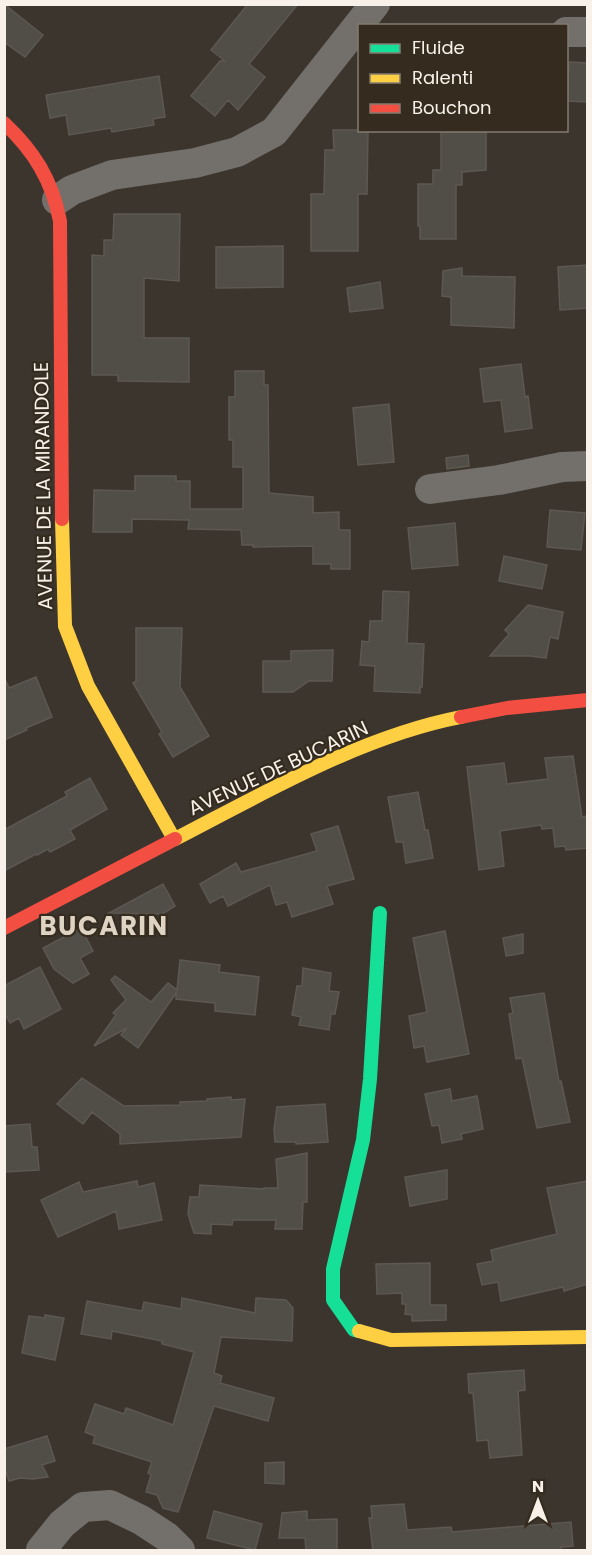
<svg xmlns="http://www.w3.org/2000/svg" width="592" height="1555" font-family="Poppins,sans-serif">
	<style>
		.building { fill: #514d47; stroke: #5d5851; stroke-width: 1.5 }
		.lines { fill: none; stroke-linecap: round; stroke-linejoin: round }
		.street { stroke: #736f6a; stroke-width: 30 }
		.fast { stroke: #16e098; stroke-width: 14 }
		.slow { stroke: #ffcf43; stroke-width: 14 }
		.jam { stroke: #f24e42; stroke-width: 14 }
		.labels { text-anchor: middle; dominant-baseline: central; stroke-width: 4.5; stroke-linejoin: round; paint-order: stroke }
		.street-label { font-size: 20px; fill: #f7f1e9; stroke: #352c1f }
		.district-label { font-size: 26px; font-weight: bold; letter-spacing: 1.5px; fill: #dfd3c3; stroke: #352c1f }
	</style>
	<rect width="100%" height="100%" fill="#3b352e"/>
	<path class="building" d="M4 4 43 35 25 57 4 42Z
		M248 4H298L249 64 265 77 238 110 228 100 215 116 191 96 220 61H225L211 50Z
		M569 62 588 63V102L567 101Z
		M159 76 165 117 153 119 154 125 112 132 111 128 69 135 66 115 50 118 46 95Z
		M333 130H368L367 194H358V251H311V194H324L325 150H334Z
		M441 130H486V170L462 172V185H456V239H420V226H418V184H433V170H441Z
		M114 214H180L179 281 144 278V338H189V382L118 381V375H92V255L104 256V240H113Z
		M283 246V287L216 288V247Z
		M588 265V308L560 310 558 267Z
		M462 268V276L515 277 514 328 451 325V297L442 296 443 271Z
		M380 282 383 308 350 312 347 288Z
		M521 364 525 397 528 396 532 428 505 432 501 400 484 402 480 369Z
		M235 371H264V385H268L269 493 313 497V513L339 512V530H350V569H331V564H313V546L253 547V545H242L241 530 188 529 189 520 132 519V532H93L94 490 135 491V476H176V481H190V509H243V467H233V440H229V397H235Z
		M389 404 394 462 358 465 353 408Z
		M468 455 469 466 447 469 446 458Z
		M550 510 585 513 581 550 547 547Z
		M455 523 458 565 412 569 408 528Z
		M504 556 547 565 542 589 499 581Z
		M383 591 409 592 407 643 424 644 422 687H420V693L374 691 375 666 360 665 362 641 369 642 370 621H382Z
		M528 605 563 612 558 639 550 637 546 658 530 656H490L509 634 505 630Z
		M136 628H182L180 687 209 736 173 757 159 734 162 732 133 683 136 681Z
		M333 650 332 681H309L293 692H263V661H291V651Z
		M4 677 9 688 36 677 52 717 26 728 27 730 4 740Z
		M573 756 582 817 588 816V848L566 850 565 846 555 847 553 828 542 829 541 825 500 831 504 866 479 870 467 767 504 763 507 784 548 779 545 758Z
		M90 778 107 809 70 830 75 839 50 852 48 849 37 855 36 854 4 871V830L67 796 65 792Z
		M418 792 425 830H428L433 858 406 863 403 842H396L388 797Z
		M338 826 354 879 327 886 333 904 292 917 287 902 276 905 270 885 228 906 223 896 210 903 200 884 236 863 241 872 317 851 311 834Z
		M163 884 175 906 162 914 109 913Z
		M81 928 93 951 80 958 89 974 73 983 54 969 43 948Z
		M445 931 469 1054 427 1062 424 1046 414 1048 409 1016 427 1012 413 938Z
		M523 934V953L506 956 503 938Z
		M180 960 220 965 219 972 259 977 255 1015 215 1011V1003L176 999V993L138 1048 121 1035 127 1028 94 1046 116 1015 113 1013 126 1000 111 980 115 976 151 1002 168 983 177 990Z
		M40 967 61 1009 24 1029 19 1018 10 1023 4 1012V986Z
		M303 968 331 973 329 991 339 992 335 1014H331L329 1030 299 1025 301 1017 292 1015 297 986H302Z
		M544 993 559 1082 561 1081 570 1122 537 1128 522 1058 516 1059 509 1014 513 1013 510 998Z
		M82 1078 124 1106 180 1105V1102L207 1101V1099L231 1097V1100L245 1099 241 1137 120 1144V1134L92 1112 83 1124 57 1104Z
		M450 1089 452 1101 477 1096 483 1129 461 1134 462 1139 442 1143 439 1125 432 1126 425 1094Z
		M325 1104 328 1142 296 1144V1142H275L274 1129 277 1107Z
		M30 1124 32 1147H37L39 1170 4 1172V1126Z
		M307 1153V1202H303L302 1229H275L276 1220H233L232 1225 211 1224V1234L194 1233 188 1214 190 1197H199L200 1185 264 1189V1188H278L276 1159Z
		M447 1170V1199L410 1206 405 1177Z
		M137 1181 138 1187 154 1183 162 1220 119 1229 116 1211 58 1237 41 1200 79 1182 83 1192Z
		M588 1181V1284L564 1291 563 1287 501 1301 498 1282 482 1285 477 1264 493 1261 491 1250 557 1234 547 1188Z
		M430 1263V1305H446V1320L412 1321V1315L405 1314 406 1304H402V1293L377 1294 376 1264Z
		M182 1298 255 1313 256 1298 286 1300 293 1308 292 1341 221 1337 214 1373 222 1376 220 1383 274 1398 268 1421 214 1406 178 1512 163 1508 157 1495 146 1492 151 1475 148 1473 152 1462 93 1443 95 1436 85 1432 95 1404 124 1414 126 1408 173 1425 194 1352 162 1344V1341L112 1331 111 1339 81 1334 87 1301 142 1311 144 1302 181 1309Z
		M45 1315 64 1318 55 1360 22 1353 29 1316 45 1318Z
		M524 1370 525 1390 518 1391 522 1455 490 1458 488 1440 477 1441 473 1393H469L468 1374Z
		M47 1436 55 1461 42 1465 48 1477 33 1479 20 1478 9 1481 4 1465V1449Z
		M284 1462V1484L265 1483V1463Z
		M404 1504 407 1530 451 1527 452 1532 571 1522 573 1546 561 1547V1551H373L369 1518H372L371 1506Z
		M214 1511 262 1524 255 1550 207 1538Z
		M307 1511V1520L337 1519V1551H306L305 1538H279L282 1513Z"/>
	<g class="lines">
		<path class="street" d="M566 32H588
			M57 200 72 190 112 175 195 163 237 152 274 132 375 4
			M430 489 499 480 562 467 588 466
			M41 1550 62 1524 83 1507 110 1505 141 1520 167 1537 180 1550"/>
		<path class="fast" d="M359 1331 354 1330 333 1300V1269L363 1140 370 1079 380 913"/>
		<path class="slow" d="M62 519 65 626 88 686 174 839
			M175 839C264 793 362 736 461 717
			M359 1331 391 1340 588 1337"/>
		<path class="jam" d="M4 123C34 151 52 180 60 221L62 519
			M461 717 507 708 588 700
			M4 928 175 839"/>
	</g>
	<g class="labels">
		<g class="street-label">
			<text transform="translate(43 486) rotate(-91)">AVENUE DE LA MIRANDOLE</text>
			<text transform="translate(278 768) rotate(-25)">AVENUE DE BUCARIN</text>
		</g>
		<g class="district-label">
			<text x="104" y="926">BUCARIN</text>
		</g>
	</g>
	<rect width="592" height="1555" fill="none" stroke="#f7f1e9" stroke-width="12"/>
	<rect x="358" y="24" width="210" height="108" fill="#352c1f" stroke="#837b70" stroke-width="1.5"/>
	<rect x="370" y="44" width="30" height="9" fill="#16e098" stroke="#837b70" stroke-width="1.5"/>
	<text x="412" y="54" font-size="18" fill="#f7f1e9">Fluide</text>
	<rect x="370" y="74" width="30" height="9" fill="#ffcf43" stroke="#837b70" stroke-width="1.5"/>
	<text x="412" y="84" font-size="18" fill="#f7f1e9">Ralenti</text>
	<rect x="370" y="104" width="30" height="9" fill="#f24e42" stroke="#837b70" stroke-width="1.5"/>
	<text x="412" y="114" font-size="18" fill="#f7f1e9">Bouchon</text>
	<g transform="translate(538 1501)" stroke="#352c1f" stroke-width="4.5" paint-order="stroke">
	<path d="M0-4.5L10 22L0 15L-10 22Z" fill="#f7f1e9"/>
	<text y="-9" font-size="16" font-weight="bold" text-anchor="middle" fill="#f7f1e9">N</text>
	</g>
</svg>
